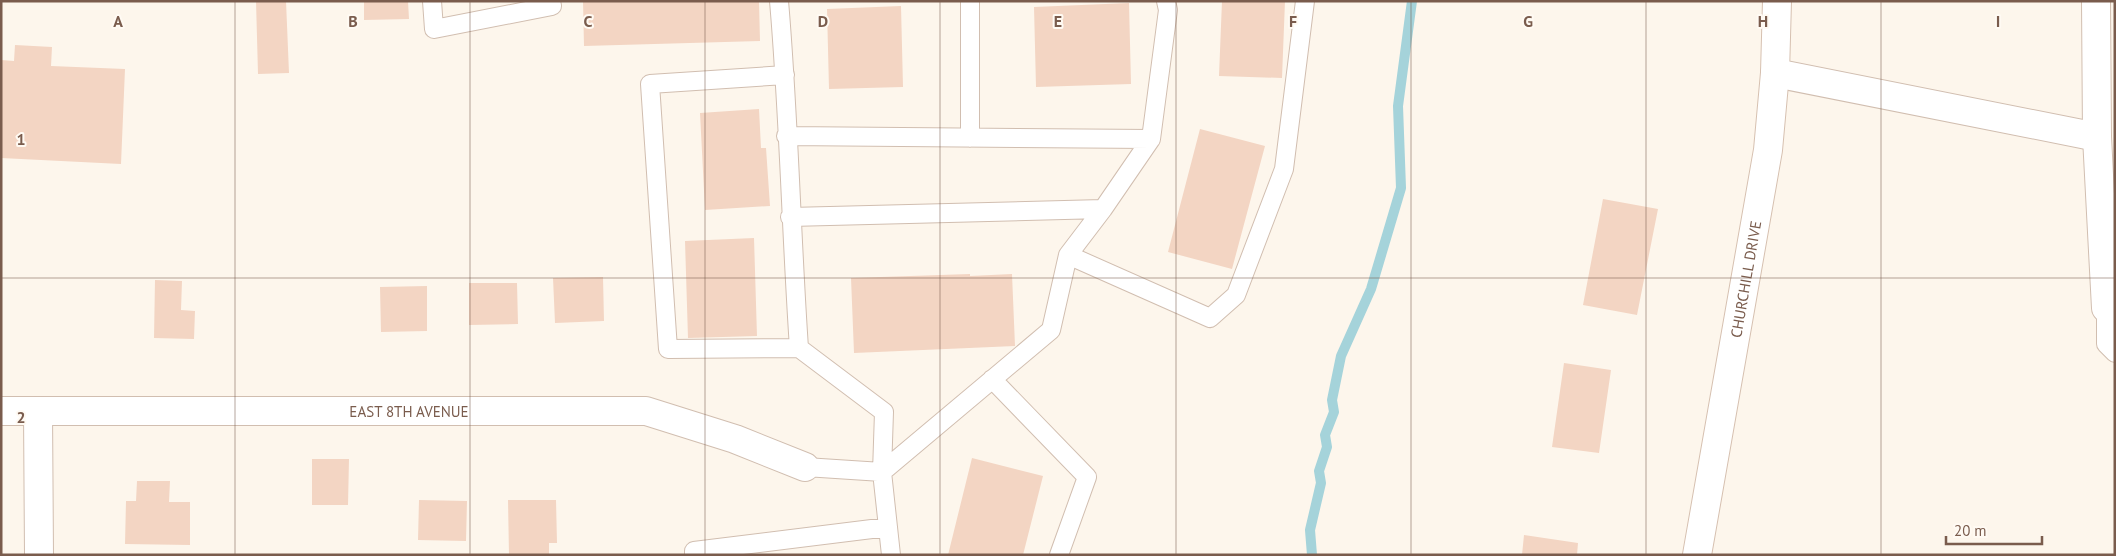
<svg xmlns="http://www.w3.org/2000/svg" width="2116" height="556" font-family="'PT Sans',sans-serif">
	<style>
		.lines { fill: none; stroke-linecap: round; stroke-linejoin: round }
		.stream { stroke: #a5d3da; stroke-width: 10 }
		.building { fill: #f3d5c3 }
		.lane-casing { stroke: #d1beb0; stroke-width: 20 }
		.street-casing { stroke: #d1beb0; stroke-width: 30 }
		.secondary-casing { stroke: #d6c0b0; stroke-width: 30 }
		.lane { stroke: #fff; stroke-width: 18 }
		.street { stroke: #fff; stroke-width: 28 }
		.secondary { stroke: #fff; stroke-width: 28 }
		.grid { fill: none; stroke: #7a5c4d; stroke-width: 1; stroke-opacity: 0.55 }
		.labels { text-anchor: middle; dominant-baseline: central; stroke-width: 4; stroke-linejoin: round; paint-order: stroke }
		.street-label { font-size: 15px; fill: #7a5c4d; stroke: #fffaf3 }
		.grid-label { font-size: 16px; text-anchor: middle; font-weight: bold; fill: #7a5c4d; stroke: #fffaf3; stroke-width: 4; stroke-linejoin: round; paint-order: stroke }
	</style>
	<rect width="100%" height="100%" fill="#fdf6ec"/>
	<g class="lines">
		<path class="stream" d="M1312 555 1310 530 1321 483 1319 471 1327 447 1325 435 1334 412 1332 400 1341 356 1371 289 1401 188 1398 106 1412 1"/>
	</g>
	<path class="building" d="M256 1H286L289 73 258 74Z
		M364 1H408L409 19 364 20Z
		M583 1H759L760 41 584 46Z
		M1222 1H1285L1282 78 1219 76Z
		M1129 3 1131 84 1036 87 1034 7Z
		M901 6 903 87 829 89 827 9Z
		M15 45 52 47 51 66 125 69 121 164 1 158V60L14 61Z
		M759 109 761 148H766L770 206 705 210 700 113Z
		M1200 129 1265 146 1232 269 1168 252Z
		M1603 199 1658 209 1637 315 1583 305Z
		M754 238 757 336 688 338 685 241Z
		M970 274V276L1012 274 1015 346 854 353 851 278Z
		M603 277 604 321 555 323 553 278Z
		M155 280 182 281 181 310 195 311 194 339 154 338Z
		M469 283H517L518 324 469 325Z
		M427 286V331L381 332 380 287Z
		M1564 363 1611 370 1599 453 1552 447Z
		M972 458 1043 476 1023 555H948Z
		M312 459H349L348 505H312Z
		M137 481H170L169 502H190V545L125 544 126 501H136Z
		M419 500 467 501 466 541 418 540Z
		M508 500H556L557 543H549V555H509Z
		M1524 535 1578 543 1577 555H1522Z"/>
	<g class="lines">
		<defs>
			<path id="lane" d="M432 1 434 29 552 6 551 1
				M779 1C789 116 791 232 799 348L668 349 650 84 785 75
				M970 1V138
				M786 136 1151 139 1103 209 1068 255 1051 330 882 472 805 467
				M1151 139 1168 10 1166 1
				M790 217 1103 209
				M1068 255 1210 318 1236 295 1284 169 1305 1
				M2106 308V344L2115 353
				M799 348 884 412 882 472 891 555
				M992 379 1087 477 1059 555
				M694 555V551L888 527"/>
			<g id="street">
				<path d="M2096 1 2097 137 2106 308H2115"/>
				<path d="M1775 73 2097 137"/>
				<path id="s1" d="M1 411H646L735 439 805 467"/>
				<path d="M38 411 39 555"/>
			</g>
			<g id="secondary">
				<path id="s2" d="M1697 555 1768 150 1775 73 1777 1"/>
			</g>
		</defs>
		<use href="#lane" class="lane-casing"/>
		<use href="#street" class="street-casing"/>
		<use href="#secondary" class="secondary-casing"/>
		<use href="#lane" class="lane"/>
		<use href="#street" class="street"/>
		<use href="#secondary" class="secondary"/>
	</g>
	<path class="grid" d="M235 1V555M470 1V555M705 1V555M940 1V555M1176 1V555M1411 1V555M1646 1V555M1881 1V555M1 278H2115"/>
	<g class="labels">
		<g class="street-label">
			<text stroke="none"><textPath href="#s2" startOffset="280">CHURCHILL DRIVE</textPath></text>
			<text stroke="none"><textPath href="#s1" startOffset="408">EAST 8TH AVENUE</textPath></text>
		</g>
	</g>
	<g class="grid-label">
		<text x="118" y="27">A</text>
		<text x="353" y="27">B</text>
		<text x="588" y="27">C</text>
		<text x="823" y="27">D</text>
		<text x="1058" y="27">E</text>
		<text x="1293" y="27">F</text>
		<text x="1528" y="27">G</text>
		<text x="1763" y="27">H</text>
		<text x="1998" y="27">I</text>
		<text x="21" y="145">1</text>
		<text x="21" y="423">2</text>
	</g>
	<rect width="2116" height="556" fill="none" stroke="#7a5c4d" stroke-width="5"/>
	<path d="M1946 536v8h96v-8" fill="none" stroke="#7a5c4d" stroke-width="2.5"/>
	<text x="1954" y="536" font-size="15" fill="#7a5c4d" stroke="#fffaf3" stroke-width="4" paint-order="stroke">20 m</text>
</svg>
